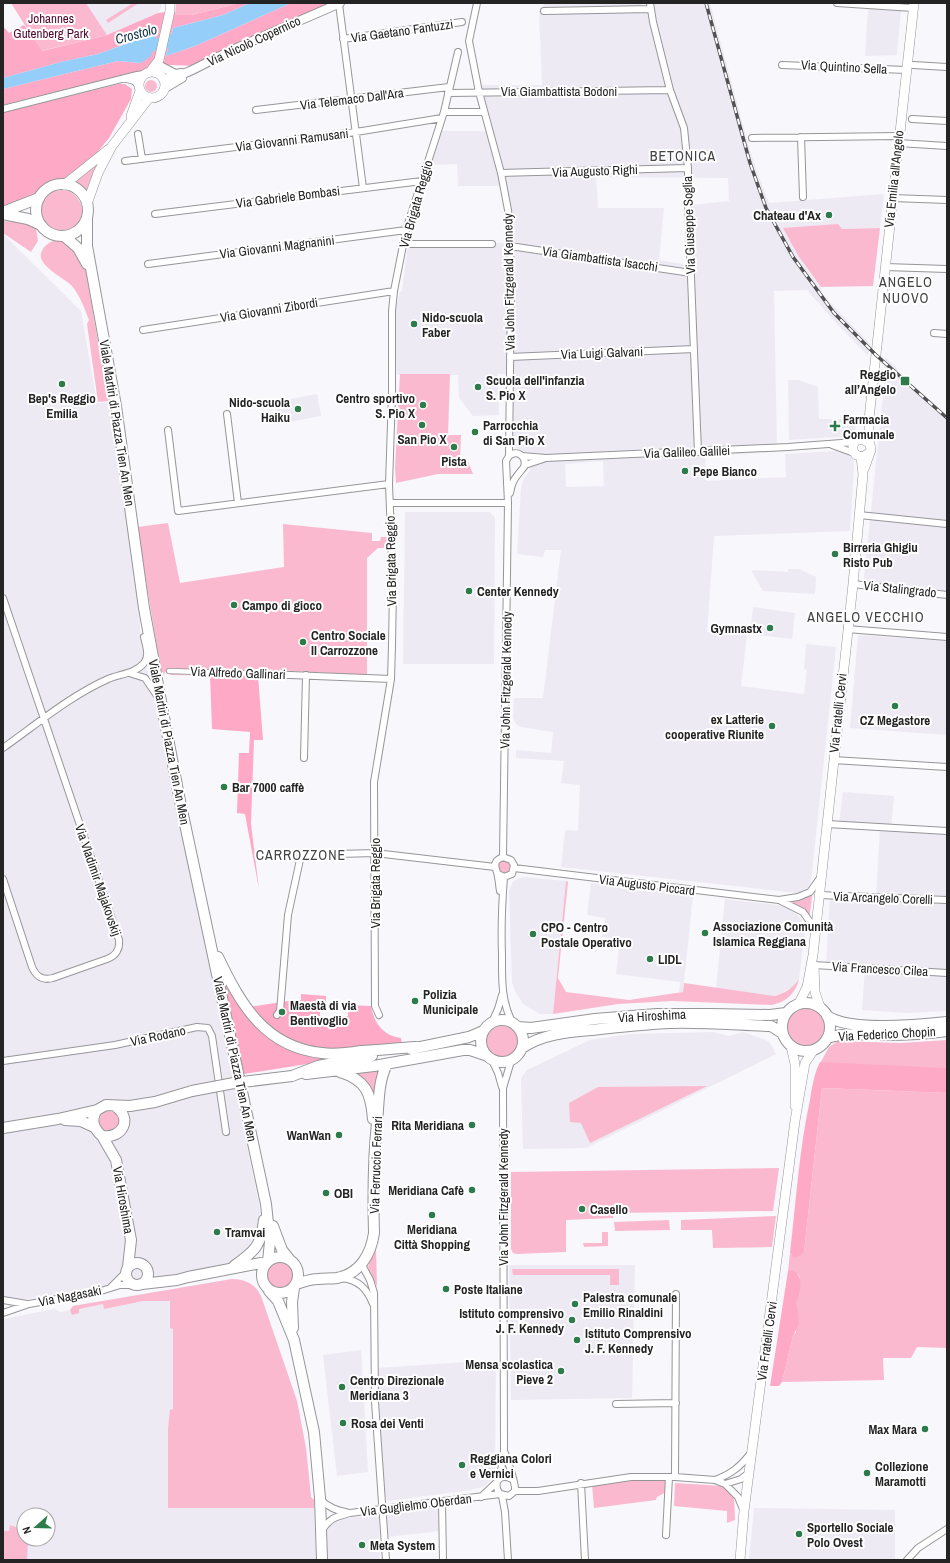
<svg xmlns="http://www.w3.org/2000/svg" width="950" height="1563" font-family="'Archivo Narrow',sans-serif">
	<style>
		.built { fill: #edeaf4; fill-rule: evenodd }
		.green { fill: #fbb9cf }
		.forest { fill: #feaac7 }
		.water { fill: #95cff9 }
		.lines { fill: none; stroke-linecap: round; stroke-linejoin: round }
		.river { stroke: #95cff9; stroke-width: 12 }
		.pedestrian-casing { stroke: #969699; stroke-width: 6 }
		.minor-casing { stroke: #969699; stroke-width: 8 }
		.tertiary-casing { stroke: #969699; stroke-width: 10 }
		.secondary-casing { stroke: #969699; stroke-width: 10 }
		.primary-casing { stroke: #969699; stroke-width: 12 }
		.trunk-casing { stroke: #969699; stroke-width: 12 }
		.pedestrian { stroke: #fff; stroke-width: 4.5 }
		.minor { stroke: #fff; stroke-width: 6 }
		.tertiary { stroke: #fff; stroke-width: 8 }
		.secondary { stroke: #fff; stroke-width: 9 }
		.primary { stroke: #fff; stroke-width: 10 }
		.trunk { stroke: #fff; stroke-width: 10 }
		.rail-casing { stroke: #525253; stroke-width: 3.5 }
		.rail { stroke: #fff; stroke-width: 2; stroke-dasharray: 6; stroke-linecap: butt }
		.primary-bridge-casing { stroke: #969699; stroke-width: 12; stroke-linecap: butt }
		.primary-bridge { stroke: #fff; stroke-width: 10 }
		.poi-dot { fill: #2d7b4b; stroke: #fff; stroke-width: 1.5 }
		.labels { text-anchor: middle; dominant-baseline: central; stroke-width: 4; stroke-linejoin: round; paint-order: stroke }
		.park-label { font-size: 13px; fill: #50062b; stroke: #fff }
		.street-label { font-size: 13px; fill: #242425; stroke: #fff }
		.poi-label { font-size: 13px; font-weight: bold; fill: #242425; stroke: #fff; text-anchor: start }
		.water-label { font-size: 14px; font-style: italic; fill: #14354a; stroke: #fff }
		.neighbourhood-label { font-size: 14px; letter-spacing: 1px; fill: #434244; stroke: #fff }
	</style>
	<rect width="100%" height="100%" fill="#f8f7fb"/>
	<path class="built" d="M86 3H161V8L158 13 107 35Z
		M543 3H642L644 9H650V3H710L747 140 756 169 769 203 884 194 880 228 842 229 793 247 805 267 821 287 822 294 870 344 868 356 834 321 807 290 774 291 777 452 705 456 706 481 786 477 785 454 836 451 848 455 853 459 854 467 850 531 714 536 707 632 747 635 741 686 804 694 807 670 804 669 806 644 836 647 811 882 807 888 797 893 561 867 565 830 578 831 580 785 561 783 564 761 516 758V750L551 753 553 732 521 727 516 724 513 718 514 698H543L561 550H545L543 557 517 554 521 489 524 478 530 471 529 452H521L517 448 513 434V374H498L499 415 473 416 459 398 458 375H397L395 337V311L400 292 402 291 408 244 510 243 503 186H458L457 164 431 165 442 131H489L478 85H542L539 11H544ZM596 177 728 178 729 201 692 205 695 266 659 260 664 208H598ZM603 461 604 486 566 487 565 464Z
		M868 9 901 11 897 55 865 56Z
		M3 234 81 311 97 403 109 402 140 602V632L143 652 156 708 173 796 203 933 259 1204 261 1219 259 1233 249 1252 228 1265 21 1300 3 1297Z
		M885 357 899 370 897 372 947 416V595L863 586 886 369 884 368Z
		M788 380H799L818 387 819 419H857L854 436 789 440Z
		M317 394 321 416 279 424 275 402Z
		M405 512H490L495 518 494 664H403Z
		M788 569H799L816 577 815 594 763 591 751 570 788 572Z
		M753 607 795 613 792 639 750 634Z
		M858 635 947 641V735L850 728Z
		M843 792 894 796 891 828 947 831V1011L908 1013 862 1010 865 968 826 966 830 896 876 897 880 828 839 825Z
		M523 877 566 881 553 1014H540L523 1004 515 991 512 982 509 891 513 881Z
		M591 883 693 895 683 992H679L680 982 616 974 620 939 602 937 605 918 587 915Z
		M725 899 778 905 791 909 802 920 805 932 799 979 794 986 780 994 775 996 716 988Z
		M713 1032 729 1036 743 1032 766 1040 770 1043 776 1054 586 1148 523 1149 521 1078 527 1070 590 1040 630 1034Z
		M509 1265H635L632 1398 511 1400Z
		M232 1279 243 1280 251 1284 257 1288 261 1296 297 1401 306 1448 311 1497 314 1500 316 1560H3V1319L55 1309 60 1312 70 1310 73 1306ZM24 1515H48V1539H24Z
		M361 1350 368 1472 337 1476 323 1355Z
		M496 1360 495 1475 485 1486 471 1490 388 1501 385 1495 377 1397V1368Z
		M440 1504 441 1531 387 1537 385 1514Z
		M754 1508 895 1510V1560H749Z
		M379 1515 380 1560H325L324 1534 329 1524 335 1519Z"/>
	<path class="green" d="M11 3H86L107 35 41 51Z
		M133 3H139L108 23 106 20Z
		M176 3H240L191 15H175Z
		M145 86a6 6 0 1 1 12 0a6 6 0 1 1-12 0Z
		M105 154 86 192 80 185 73 182Z
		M40 211a21 21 0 1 1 42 0a21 21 0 1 1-42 0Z
		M3 221 22 222 36 228 38 241 31 252 3 233Z
		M838 224 842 229 880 228 873 286 821 287 799 257 783 228Z
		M53 241C71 239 80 257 86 271L108 401 98 402 87 324 89 320C84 307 80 296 72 286 64 278 34 264 42 251 44 246 48 243 53 241Z
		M400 374H450L448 435H461L460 459H467L473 474H438L396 483 395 467Z
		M168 523 180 583 284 567 283 524 372 533V541H380L381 537H387L386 548H378L367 558V675L258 669V676L171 675 165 672 164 676 163 672 161 671 137 527Z
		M497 867a7 7 0 1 1 14 0a7 7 0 1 1-14 0Z
		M566 881 568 882 558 978 566 992 629 1000 683 992 684 983 775 996C785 993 793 988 799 979 796 993 786 1002 772 1005L672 1001 618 1004 553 1014Z
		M813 889 809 921 803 912 779 900Z
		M787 1027a19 19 0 1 1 38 0a19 19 0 1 1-38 0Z
		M486 1042a16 16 0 1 1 32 0a16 16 0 1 1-32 0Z
		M947 1040V1075L817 1069 829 1047 838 1041 901 1043Z
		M383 1066 376 1080 374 1094 366 1080 353 1071Z
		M707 1086 590 1143 581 1123 570 1122 569 1103 598 1087Z
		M822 1088 947 1093V1348L917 1347 911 1358H883L884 1380 782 1382 793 1336 796 1332 795 1302C802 1294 801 1285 799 1275L789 1270 788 1271 790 1253 791 1255 804 1252Z
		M99 1121a10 10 0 1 1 20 0a10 10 0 1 1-20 0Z
		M779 1168 773 1211 614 1213 613 1218 566 1220V1252L516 1254 513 1253 511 1249V1172Z
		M776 1216 772 1247 713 1248 712 1230H681V1220Z
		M669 1220 670 1230 615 1231 614 1222Z
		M602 1232H608V1246L584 1247 583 1243H602Z
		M376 1247 377 1287 368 1267Z
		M267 1275a13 13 0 1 1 26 0a13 13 0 1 1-26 0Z
		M512 1269H619V1285H610V1275H513Z
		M232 1279C246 1280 254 1283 261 1296L297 1401 306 1448 311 1497 314 1500V1508H168V1429L170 1410 173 1409V1329L170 1328V1301H143L104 1309 103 1304 79 1309V1313L72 1315 70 1310 73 1306Z
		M654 1479 667 1480 666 1492 657 1497 656 1500 594 1508 592 1484Z
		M675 1483 723 1486 734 1495 735 1520 727 1523V1511L674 1506Z
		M10 1525 18 1528 24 1533V1539H27L28 1541 27 1560H3V1531H9Z"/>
	<path class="forest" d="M240 3H250L223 15 173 28 166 56 195 46 291 3H340L201 66 169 65 83 85 3 105V89L118 61 141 63 153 29 126 44 98 54 61 62 3 78V26L9 33 24 25 42 51 107 35 158 13 174 11 176 15H191Z
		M119 84H125L132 89 131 99 109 138 95 155 65 180 53 182 33 196 16 203 3 206V112Z
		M210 675 258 676 263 740H254L251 824 259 889 245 814 237 813 239 753H249L250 732 212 729Z
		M219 968 271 1037 338 1059 244 1074Z
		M301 994 326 996V1002H320V1022H340V1016H348V1005L371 1006C374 1023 383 1036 401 1038L402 1044C357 1048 314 1058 273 1031 264 1026 257 1015 249 1007L288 1001 301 1000Z
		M820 1062 947 1068V1093L822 1088 804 1252 800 1256 794 1258 790 1253C796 1202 799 1150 810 1100 812 1087 814 1074 820 1062Z
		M789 1270C805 1271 802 1294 796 1302L798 1312 799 1324 793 1336 782 1382 779 1386H770L788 1271Z"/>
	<path class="water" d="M250 3H291L195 46 166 56 173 28 223 15Z
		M158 28 151 56 141 63 118 61 3 89V78L61 62 98 54 126 44 153 29Z"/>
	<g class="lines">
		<path class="river" d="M139 49 185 37"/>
		<defs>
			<path id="pedestrian" d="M169 671 265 674"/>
			<path id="minor" d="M477 3 469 41 479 92 501 173 508 210 510 234 511 287 509 456 506 461 508 503 503 857
				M650 3 653 22 670 90 684 128 688 168V202L698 452
				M837 3 913 8
				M339 4 363 188
				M544 11 651 9
				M343 39 462 22
				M782 65 906 70
				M913 65 947 67
				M127 79 134 81 138 85
				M448 93 670 90
				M3 109 137 75 144 74
				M256 110 449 87
				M444 112 458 52
				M912 119 947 121
				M138 134 142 159
				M801 137 803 197
				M752 138 899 136
				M898 143 947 146
				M125 161 356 132 442 118
				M501 173 688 168
				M892 198 947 200
				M155 214 422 181
				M403 244H492
				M510 246 691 273
				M148 264 406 230
				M885 267 947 269
				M143 330 394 291
				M934 333 947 334
				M510 357 694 349
				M227 414 238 503
				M168 430 178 511 389 484
				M832 445 854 453
				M509 456C518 449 527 457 524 467 516 477 512 480 510 493
				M522 456 546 458 525 465
				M546 458 788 447 855 442
				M390 503H508
				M859 515 947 524
				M853 584 947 595
				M3 598 119 940C120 949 116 956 107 959L53 978C42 981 36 976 32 967L3 879
				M847 629 947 637
				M129 673 145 678 158 697
				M265 674 391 679
				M3 748C37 724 70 696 108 679 119 674 135 674 144 663 150 656 146 646 144 637
				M304 758 306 675
				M833 760 947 767
				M827 824 947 831
				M514 868 779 900 798 897 810 892 820 878
				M498 874 504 877 512 874 514 865 511 860 503 857C490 862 497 868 498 877 499 881 499 886 500 891
				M504 877C502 903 501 929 502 955 502 979 501 1000 512 1022
				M819 895 947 900
				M781 901 803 912 815 929
				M814 965 947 973
				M277 1015 280 1011 288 915 301 855 375 853 495 867
				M379 1015 375 1006 374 782 391 679 392 645 393 589 389 484 392 394V311L394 291 406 230 444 112H484
				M492 1022 498 1009 502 995
				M492 1060 498 1073 502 1087
				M3 1061 115 1045 197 1027 208 1028 212 1036 226 1132
				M362 1265 370 1280 374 1293 375 1402 386 1560
				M342 1278C359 1280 367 1289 373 1304
				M111 1287 125 1273
				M3 1300 27 1304
				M3 1313 29 1304 101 1291 120 1285H133
				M616 1404 676 1403
				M505 1453C508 1463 516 1482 515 1491L509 1496 500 1494C492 1483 499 1473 512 1479
				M675 1477 676 1294
				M500 1478 504 1450 503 1088 511 1061
				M715 1480C731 1474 740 1467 750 1454
				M581 1483 585 1560
				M725 1484 741 1479 749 1473
				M515 1491H538L631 1477H675L715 1480 725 1484 738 1497 743 1509
				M502 1496 505 1512 508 1560
				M481 1497 497 1482
				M320 1499C329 1508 336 1510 349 1513
				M442 1502 443 1560
				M322 1530C331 1517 336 1517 350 1513L500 1494
				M666 1535 669 1477
				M907 1560 918 1548 947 1529"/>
			<path id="tertiary" d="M160 66 175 74 182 73
				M164 79C185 76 201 65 220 56 259 37 300 21 340 3
				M165 88 182 78"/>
			<path id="secondary" d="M139 85a13 13 0 1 1 26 0a13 13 0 1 1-26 0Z
				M150 72 159 60 170 11V3
				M131 116 140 91
				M64 185 109 149
				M87 204 98 173 112 146 149 98
				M869 442V419L914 3
				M864 469 871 450 870 444 863 439 857 440 853 444V451L856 455 863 457 869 453
				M814 966 815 992 820 1007
				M799 1003 807 987 813 955 853 584 863 474 861 457
				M791 1046 795 1064V1106
				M740 1560 744 1511 795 1121 805 1063 813 1051"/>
			<path id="primary" d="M36 210a26 26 0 1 1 52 0a26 26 0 1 1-52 0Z
				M87 217V246L116 406 144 608 161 701 179 796 266 1204 270 1242 268 1261
				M64 236 78 248 87 264
				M218 957C240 1003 264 1047 322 1053 335 1055 348 1053 361 1051 380 1050 398 1048 416 1047
				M782 1027a24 24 0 1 1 48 0a24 24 0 1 1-48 0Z
				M827 1016C851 1032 919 1025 947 1022
				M481 1041a21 21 0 1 1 42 0a21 21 0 1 1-42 0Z
				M518 1027 531 1028 595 1019 657 1014H711L770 1015 786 1013
				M827 1038C846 1032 866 1035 885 1035 906 1035 926 1034 947 1031
				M522 1048C542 1034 568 1032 592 1030 618 1027 644 1024 671 1023 704 1022 738 1025 771 1026L782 1033
				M411 1049 469 1037 483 1031
				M340 1072C366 1080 371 1093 373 1119
				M306 1074 374 1066 463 1050H470L485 1055
				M292 1076 318 1066 372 1056
				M97 1110C90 1119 93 1128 102 1136 123 1139 133 1118 115 1106
				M65 1120 81 1121 94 1127
				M3 1128 58 1119 97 1110 106 1105 130 1106 155 1102 192 1091
				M102 1136 116 1160 131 1240 128 1267
				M273 1226 282 1250 290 1260
				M262 1275a18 18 0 1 1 36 0a18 18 0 1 1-36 0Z
				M126 1274a11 11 0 1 1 22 0a11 11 0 1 1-22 0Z
				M234 1266C255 1251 261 1246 264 1220
				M142 1284 177 1280 188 1277 266 1262
				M296 1284C303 1282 310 1279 318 1279 324 1278 330 1279 337 1278 360 1274 371 1254 374 1233 373 1196 373 1160 377 1123 379 1102 378 1082 387 1064
				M269 1291 278 1301 294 1340 314 1432 320 1498 322 1560
				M293 1328 292 1302 294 1288"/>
			<path id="trunk" d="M3 212 39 198
				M3 214 28 219 41 225"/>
		</defs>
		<use href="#pedestrian" class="pedestrian-casing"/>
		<use href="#minor" class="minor-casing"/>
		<use href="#tertiary" class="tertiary-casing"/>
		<use href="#secondary" class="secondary-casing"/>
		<use href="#primary" class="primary-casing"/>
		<use href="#trunk" class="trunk-casing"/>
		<use href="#pedestrian" class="pedestrian"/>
		<use href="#minor" class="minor"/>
		<use href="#tertiary" class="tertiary"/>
		<use href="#secondary" class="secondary"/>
		<use href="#primary" class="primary"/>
		<use href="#trunk" class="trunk"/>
		<defs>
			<path id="rail" d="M706 3 750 163 766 208 793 257 834 313 876 355 947 418"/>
		</defs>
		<use href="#rail" class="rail-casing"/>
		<use href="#rail" class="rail"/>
		<defs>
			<path id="primary-bridge" d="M192 1091 234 1083 292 1076"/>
		</defs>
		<use href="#primary-bridge" class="primary-bridge-casing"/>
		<use href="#primary-bridge" class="primary-bridge"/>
	</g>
	<g class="poi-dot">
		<circle cx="829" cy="215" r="4"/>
		<circle cx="414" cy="324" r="4"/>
		<rect x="900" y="376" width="10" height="10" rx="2"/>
		<circle cx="62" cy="384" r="4"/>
		<circle cx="478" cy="387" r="4"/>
		<circle cx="423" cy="405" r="4"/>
		<circle cx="298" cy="409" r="4"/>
		<circle cx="422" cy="425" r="4"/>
		<path d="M833 420h4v4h4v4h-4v4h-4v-4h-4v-4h4z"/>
		<circle cx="475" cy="432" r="4"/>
		<circle cx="454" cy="447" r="4"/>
		<circle cx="685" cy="471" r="4"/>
		<circle cx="835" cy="554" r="4"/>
		<circle cx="469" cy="591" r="4"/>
		<circle cx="234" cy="605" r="4"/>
		<circle cx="770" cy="628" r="4"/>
		<circle cx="303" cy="642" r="4"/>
		<circle cx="895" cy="706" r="4"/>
		<circle cx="772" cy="726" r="4"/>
		<circle cx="224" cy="787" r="4"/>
		<circle cx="705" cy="933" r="4"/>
		<circle cx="533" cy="934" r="4"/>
		<circle cx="650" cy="959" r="4"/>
		<circle cx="415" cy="1001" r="4"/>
		<circle cx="282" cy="1012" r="4"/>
		<circle cx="472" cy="1125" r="4"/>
		<circle cx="339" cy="1135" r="4"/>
		<circle cx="472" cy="1190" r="4"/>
		<circle cx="326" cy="1193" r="4"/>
		<circle cx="582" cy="1209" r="4"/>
		<circle cx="432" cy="1215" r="4"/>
		<circle cx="217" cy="1232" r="4"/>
		<circle cx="446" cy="1289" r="4"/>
		<circle cx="575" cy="1304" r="4"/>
		<circle cx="572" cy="1320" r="4"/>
		<circle cx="577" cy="1340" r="4"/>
		<circle cx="561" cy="1371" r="4"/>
		<circle cx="342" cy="1387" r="4"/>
		<circle cx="343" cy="1423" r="4"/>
		<circle cx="925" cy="1429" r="4"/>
		<circle cx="462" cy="1465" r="4"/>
		<circle cx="867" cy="1473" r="4"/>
		<circle cx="799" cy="1534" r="4"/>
		<circle cx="362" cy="1545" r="4"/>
	</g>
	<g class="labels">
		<g class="park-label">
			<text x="51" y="18">Johannes<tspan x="51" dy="15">Gutenberg Park</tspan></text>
		</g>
		<g class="street-label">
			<text transform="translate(402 31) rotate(-8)">Via Gaetano Fantuzzi</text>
			<text transform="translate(254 41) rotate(-25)">Via Nicolò Copernico</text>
			<text transform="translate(844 67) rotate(3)">Via Quintino Sella</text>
			<text x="559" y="91">Via Giambattista Bodoni</text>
			<text transform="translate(352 99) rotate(-7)">Via Telemaco Dall'Ara</text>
			<text transform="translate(292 140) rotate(-7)">Via Giovanni Ramusani</text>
			<text transform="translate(595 171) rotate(-2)">Via Augusto Righi</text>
			<text transform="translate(894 179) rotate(-84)">Via Emilia all'Angelo</text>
			<text transform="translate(288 197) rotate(-7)">Via Gabriele Bombasi</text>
			<text transform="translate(416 204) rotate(-74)">Via Brigata Reggio</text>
			<text transform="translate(689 225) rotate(-92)">Via Giuseppe Soglia</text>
			<text transform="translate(277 247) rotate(-7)">Via Giovanni Magnanini</text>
			<text transform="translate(600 259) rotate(8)">Via Giambattista Isacchi</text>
			<text transform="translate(509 282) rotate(-91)">Via John Fitzgerald Kennedy</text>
			<text transform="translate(269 310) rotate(-9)">Via Giovanni Zibordi</text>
			<text transform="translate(602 353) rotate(-2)">Via Luigi Galvani</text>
			<text transform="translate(117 423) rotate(81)">Viale Martiri di Piazza Tien An Men</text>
			<text transform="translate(687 452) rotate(-2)">Via Galileo Galilei</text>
			<text transform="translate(391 561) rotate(-91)">Via Brigata Reggio</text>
			<text transform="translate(900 589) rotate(6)">Via Stalingrado</text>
			<text transform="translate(238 673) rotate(2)">Via Alfredo Gallinari</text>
			<text transform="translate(506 680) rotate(-89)">Via John Fitzgerald Kennedy</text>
			<text transform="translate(838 713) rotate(-84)">Via Fratelli Cervi</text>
			<text transform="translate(169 742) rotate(79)">Viale Martiri di Piazza Tien An Men</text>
			<text transform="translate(98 880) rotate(71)">Via Vladimir Majakovskij</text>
			<text transform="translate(375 883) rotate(-90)">Via Brigata Reggio</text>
			<text transform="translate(647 885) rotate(7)">Via Augusto Piccard</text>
			<text transform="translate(883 898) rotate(2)">Via Arcangelo Corelli</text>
			<text transform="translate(880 969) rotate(3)">Via Francesco Cilea</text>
			<text transform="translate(652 1016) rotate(-3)">Via Hiroshima</text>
			<text transform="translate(887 1034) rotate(-3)">Via Federico Chopin</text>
			<text transform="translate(158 1036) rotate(-12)">Via Rodano</text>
			<text transform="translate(235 1059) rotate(78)">Viale Martiri di Piazza Tien An Men</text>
			<text transform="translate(376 1165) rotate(-88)">Via Ferruccio Ferrari</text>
			<text transform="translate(503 1197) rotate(-90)">Via John Fitzgerald Kennedy</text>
			<text transform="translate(123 1200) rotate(80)">Via Hiroshima</text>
			<text transform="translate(70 1296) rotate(-11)">Via Nagasaki</text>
			<text transform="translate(767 1341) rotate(-82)">Via Fratelli Cervi</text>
			<text transform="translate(416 1505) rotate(-7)">Via Guglielmo Oberdan</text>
		</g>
		<g class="poi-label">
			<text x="821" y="215" text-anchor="end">Chateau d'Ax</text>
			<text x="422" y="317">Nido-scuola<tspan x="422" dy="15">Faber</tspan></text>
			<text x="896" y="374" text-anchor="end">Reggio<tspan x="896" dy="15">all’Angelo</tspan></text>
			<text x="486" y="380">Scuola dell'infanzia<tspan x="486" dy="15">S. Pio X</tspan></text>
			<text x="62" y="398" text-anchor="middle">Bep's Reggio<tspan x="62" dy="15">Emilia</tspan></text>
			<text x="415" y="398" text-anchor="end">Centro sportivo<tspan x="415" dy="15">S. Pio X</tspan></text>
			<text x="290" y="402" text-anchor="end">Nido-scuola<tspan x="290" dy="15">Haiku</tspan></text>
			<text x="843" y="419">Farmacia<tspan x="843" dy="15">Comunale</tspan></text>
			<text x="483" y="425">Parrocchia<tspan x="483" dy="15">di San Pio X</tspan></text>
			<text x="422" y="439" text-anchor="middle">San Pio X</text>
			<text x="454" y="461" text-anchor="middle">Pista</text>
			<text x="693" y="471">Pepe Bianco</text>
			<text x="843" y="547">Birreria Ghigiu<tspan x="843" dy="15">Risto Pub</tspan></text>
			<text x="477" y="591">Center Kennedy</text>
			<text x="242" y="605">Campo di gioco</text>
			<text x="762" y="628" text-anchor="end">Gymnastx</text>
			<text x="311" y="635">Centro Sociale<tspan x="311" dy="15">Il Carrozzone</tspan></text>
			<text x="764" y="719" text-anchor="end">ex Latterie<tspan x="764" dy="15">cooperative Riunite</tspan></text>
			<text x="895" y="720" text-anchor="middle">CZ Megastore</text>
			<text x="232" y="787">Bar 7000 caffè</text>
			<text x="713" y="926">Associazione Comunità<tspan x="713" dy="15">Islamica Reggiana</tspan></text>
			<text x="541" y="927">CPO - Centro<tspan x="541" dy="15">Postale Operativo</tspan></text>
			<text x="658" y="959">LIDL</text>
			<text x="423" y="994">Polizia<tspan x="423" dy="15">Municipale</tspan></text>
			<text x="290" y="1005">Maestà di via<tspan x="290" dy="15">Bentivoglio</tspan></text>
			<text x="464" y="1125" text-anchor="end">Rita Meridiana</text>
			<text x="331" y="1135" text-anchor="end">WanWan</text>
			<text x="464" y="1190" text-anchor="end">Meridiana Cafè</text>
			<text x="334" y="1193">OBI</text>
			<text x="590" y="1209">Casello</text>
			<text x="432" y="1229" text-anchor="middle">Meridiana<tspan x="432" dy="15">Città Shopping</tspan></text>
			<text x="225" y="1232">Tramvai</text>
			<text x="454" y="1289">Poste Italiane</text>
			<text x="583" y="1297">Palestra comunale<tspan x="583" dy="15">Emilio Rinaldini</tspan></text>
			<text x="564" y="1313" text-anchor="end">Istituto comprensivo<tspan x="564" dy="15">J. F. Kennedy</tspan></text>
			<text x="585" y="1333">Istituto Comprensivo<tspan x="585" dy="15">J. F. Kennedy</tspan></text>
			<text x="553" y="1364" text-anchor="end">Mensa scolastica<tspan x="553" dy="15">Pieve 2</tspan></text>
			<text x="350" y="1380">Centro Direzionale<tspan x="350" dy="15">Meridiana 3</tspan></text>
			<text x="351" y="1423">Rosa dei Venti</text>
			<text x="917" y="1429" text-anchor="end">Max Mara</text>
			<text x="470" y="1458">Reggiana Colori<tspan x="470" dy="15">e Vernici</tspan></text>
			<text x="875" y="1466">Collezione<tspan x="875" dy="15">Maramotti</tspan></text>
			<text x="807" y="1527">Sportello Sociale<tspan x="807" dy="15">Polo Ovest</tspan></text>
			<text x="370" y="1545">Meta System</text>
		</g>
		<g class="water-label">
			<text transform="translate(136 34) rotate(-15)">Crostolo</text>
		</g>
		<g class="neighbourhood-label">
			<text x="683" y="156">BETONICA</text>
			<text x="906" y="282">ANGELO<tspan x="906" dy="16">NUOVO</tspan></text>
			<text x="866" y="617">ANGELO VECCHIO</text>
			<text x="301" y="855">CARROZZONE</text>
		</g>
	</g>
	<rect width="950" height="1563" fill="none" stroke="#242425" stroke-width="8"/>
	<g transform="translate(36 1527) rotate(250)"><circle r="19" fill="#ffffff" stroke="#a7a7a8"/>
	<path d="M0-3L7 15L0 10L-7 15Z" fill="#2d7b4b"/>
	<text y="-6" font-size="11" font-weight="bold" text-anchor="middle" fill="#242425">N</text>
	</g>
</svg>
